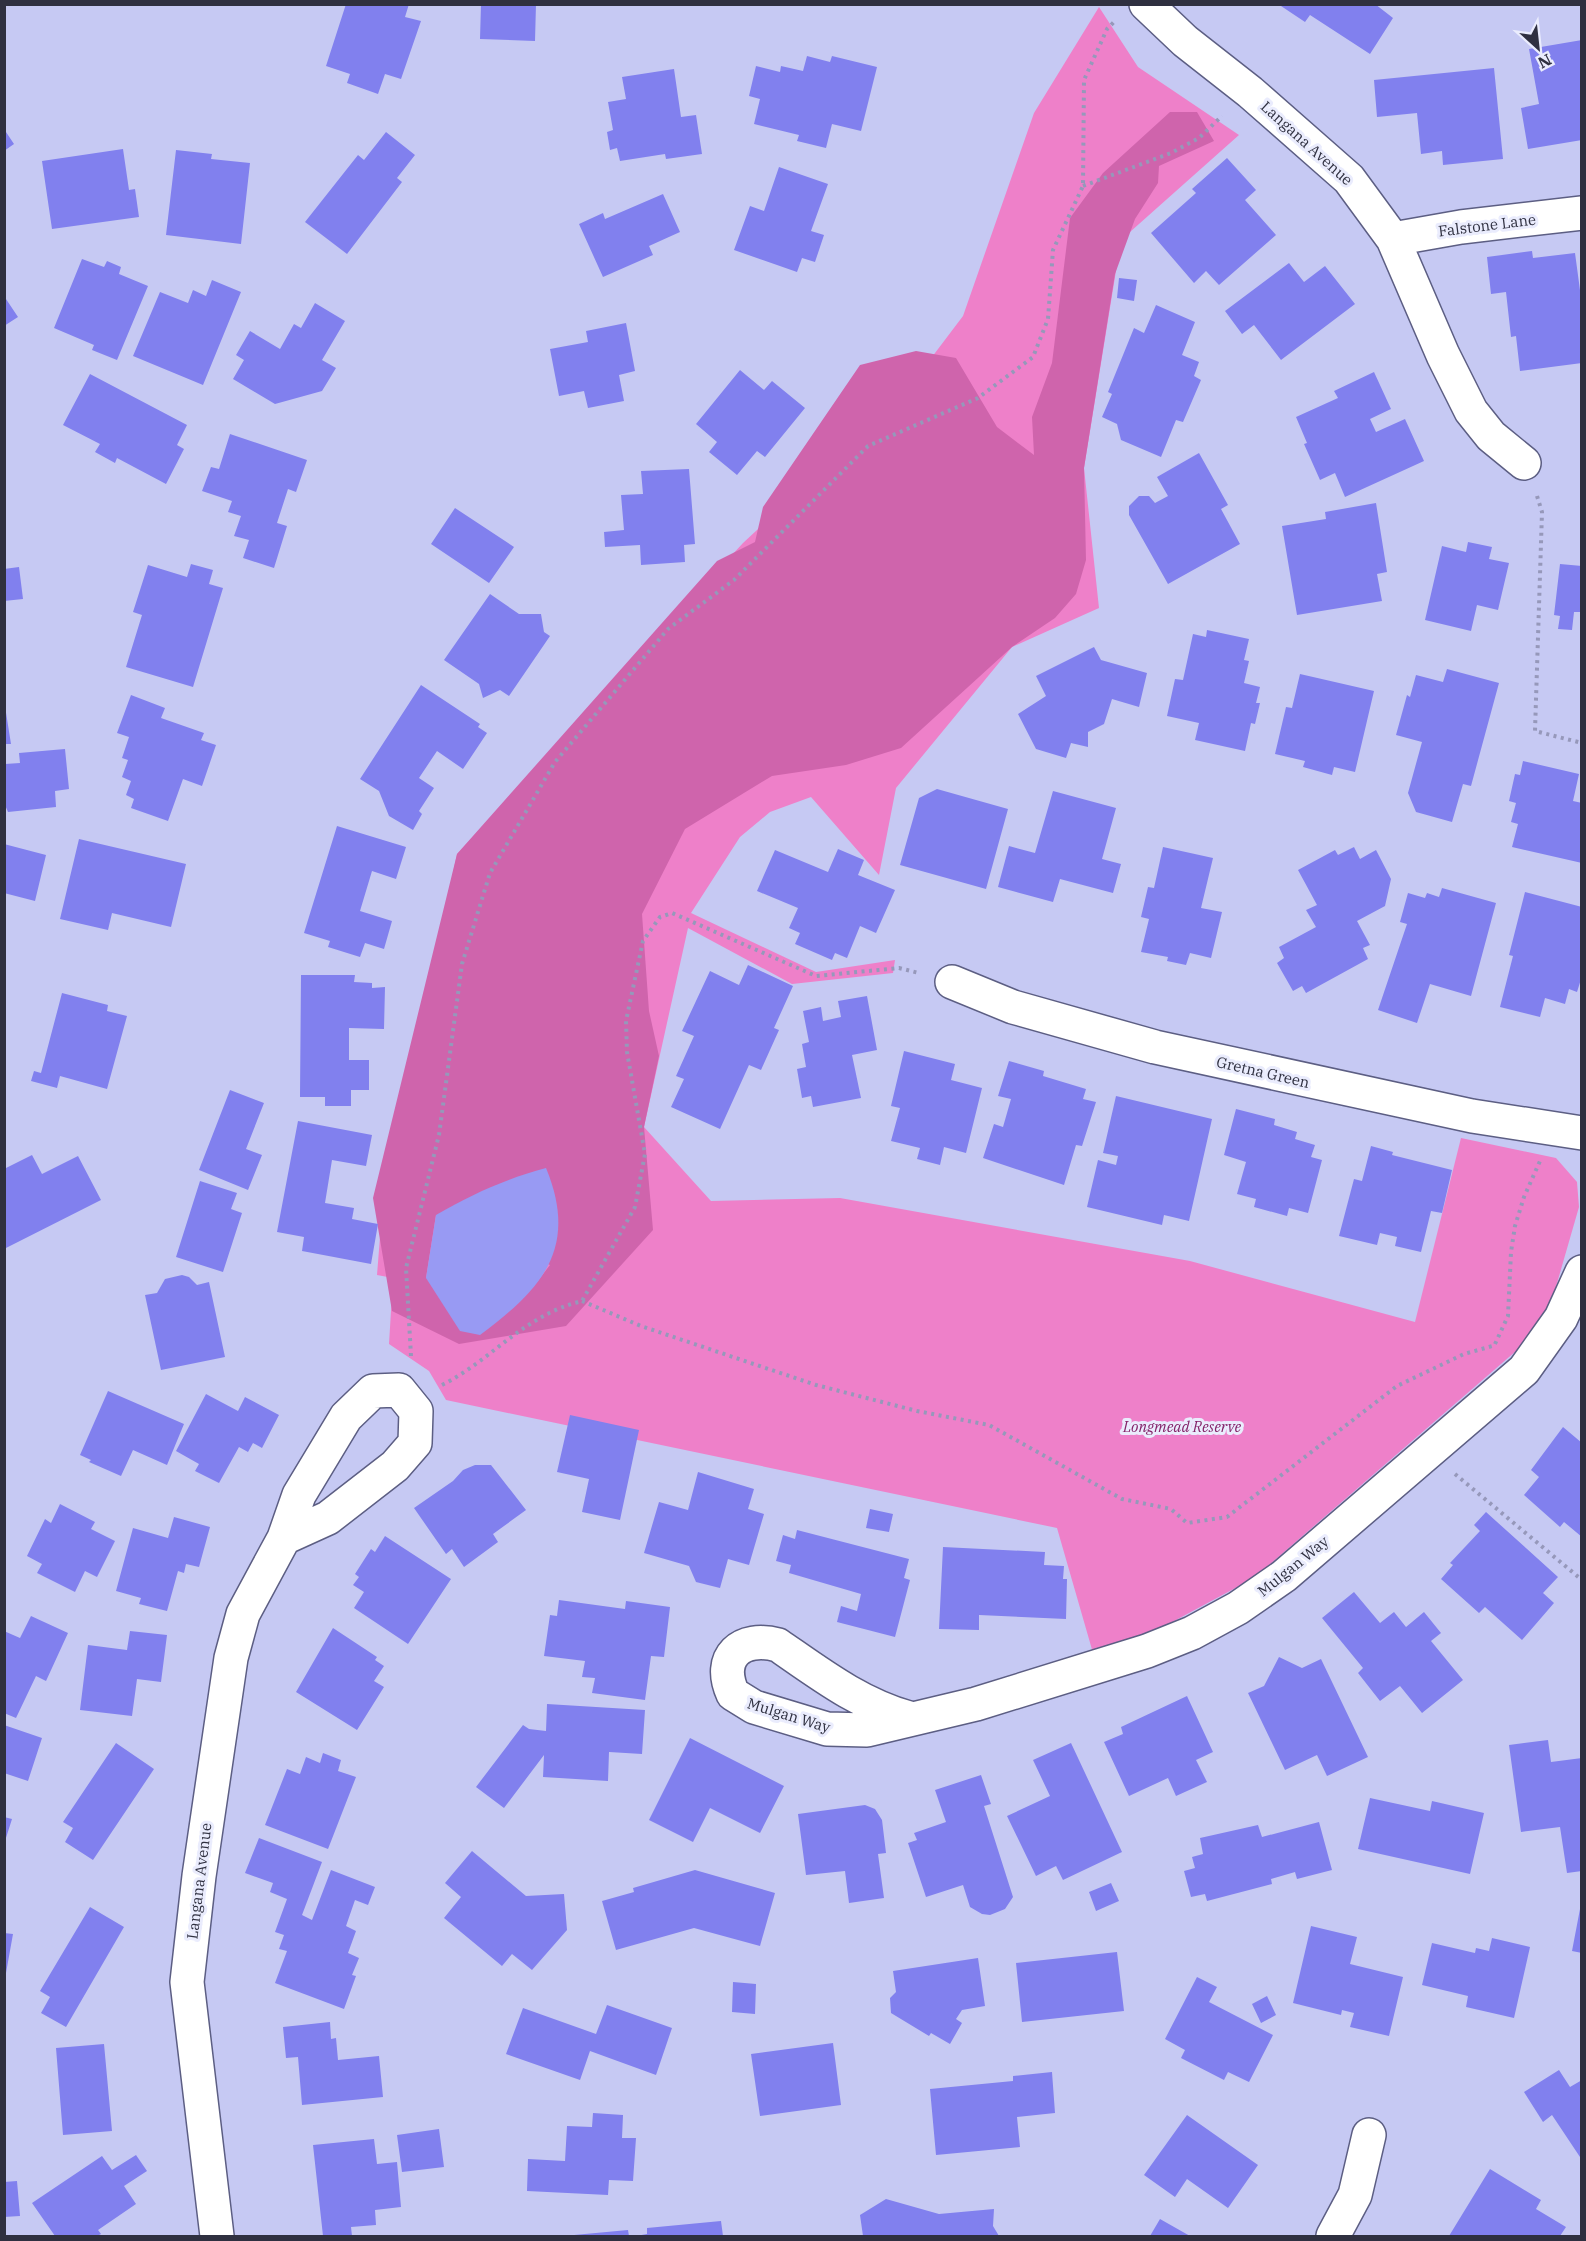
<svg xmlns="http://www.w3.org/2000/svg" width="1586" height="2241" font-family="'IBM Plex Serif',serif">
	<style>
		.green { fill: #ee80c9 }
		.forest { fill: #cf64ac; fill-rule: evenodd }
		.water { fill: #989af3 }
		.building { fill: #8180ee }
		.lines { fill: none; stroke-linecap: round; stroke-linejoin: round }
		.minor-casing { stroke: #5c5e83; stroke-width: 36 }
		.path { stroke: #9698ba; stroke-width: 4; stroke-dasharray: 3 4.5; stroke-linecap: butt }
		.minor { stroke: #fff; stroke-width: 33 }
		.labels { text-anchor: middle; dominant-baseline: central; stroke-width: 6; stroke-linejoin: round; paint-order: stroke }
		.street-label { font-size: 15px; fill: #2f3040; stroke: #eaecfd }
		.park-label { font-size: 15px; font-style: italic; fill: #842369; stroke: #eaecfd }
	</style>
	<rect width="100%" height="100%" fill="#c6c9f3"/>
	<path class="green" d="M1099 7 1138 67 1239 135 1121 240 1084 468 1099 608 1012 647 896 788 879 875 811 797 770 812 740 837 691 913 816 972 895 960 893 973 792 984 688 928 644 1127 711 1201 840 1198 1190 1261 1415 1322 1461 1138 1556 1158 1577 1182 1579 1207 1551 1304 1516 1351 1254 1578 1163 1627 1093 1653 1057 1528 446 1400 429 1371 389 1344 393 1278 377 1275 383 1199 457 854 743 543 907 390 963 316 1034 113Z"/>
	<path class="forest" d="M1170 112H1197L1214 141 1159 166 1158 183 1135 219 1115 274 1084 468 1086 560 1076 594 1055 618 1012 647 901 748 846 765 772 776 685 829 642 914 649 1011 659 1056 644 1127 653 1230 566 1326 459 1344 392 1311 373 1198 457 854 717 561 755 542 763 507 860 365 916 351 956 358 997 427 1034 455 1032 417 1052 363 1070 218 1103 173ZM436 1215 550 1265 537 1282 426 1278Z"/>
	<path class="water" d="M546 1168C579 1248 542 1289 480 1335L460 1331 426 1278 436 1215C472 1194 505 1179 546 1168Z"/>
	<path class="building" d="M346 4H409L405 17 421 21 401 79 385 74 378 94 347 83 350 74 326 66Z
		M481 4H536L535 41 480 39Z
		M1278 4H1375L1393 18 1370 54 1310 15 1305 22Z
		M1582 40V140L1528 149 1521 108 1539 104 1529 49Z
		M807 56 830 62 832 56 877 67 861 131 832 124 826 148 797 141 799 135 754 124 760 99 749 96 756 66 780 72 781 66 803 71Z
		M1494 68 1503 159 1443 165 1442 151 1421 154 1417 113 1377 117 1374 80Z
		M674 69 681 117 696 115 702 154 666 159 665 154 620 161 617 148 610 150 607 132 613 130 608 102 626 99 622 77Z
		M4 129 14 144 4 151Z
		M386 132 415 155 397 178 402 182 347 254 305 222 358 155 364 160Z
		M123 149 129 190 135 189 139 217 52 229 42 161Z
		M176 150 212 154 211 159 250 163 241 244 166 235Z
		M1227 158 1256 190 1245 200 1276 235 1219 285 1206 271 1194 283 1151 233 1196 193 1192 189Z
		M779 167 828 184 811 231 824 235 815 262 802 258 797 272 734 250 750 206 764 211Z
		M663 194 680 232 649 246 653 255 603 277 579 224 603 213 605 219Z
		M1532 251 1533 258 1575 253 1582 305V363L1520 371 1516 336 1511 337 1506 292 1491 294 1487 257Z
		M82 259 104 267 107 261 121 267 119 274 148 286 117 360 92 350 94 345 54 328Z
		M1289 263 1304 282 1325 266 1355 304 1281 360 1254 325 1242 334 1225 311Z
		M1119 278 1137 280 1134 301 1117 298Z
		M212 280 241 292 203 385 133 356 160 292 188 303 193 290 206 296Z
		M4 296 18 317 4 326Z
		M315 303 345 321 322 360 336 368 322 391 275 404 233 379 244 360 236 355 250 331 280 349 294 324 301 328Z
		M1156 305 1195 322 1182 355 1199 362 1194 376 1201 380 1183 422 1176 420 1161 457 1121 440 1117 424 1102 417 1112 394 1108 392 1134 328 1144 333Z
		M626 323 635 371 619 375 624 401 588 408 584 391 559 396 550 349 588 342 586 331Z
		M740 370 764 390 772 381 805 408 765 457 757 451 737 475 709 452 717 442 696 424Z
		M1374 372 1391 409 1370 419 1376 432 1405 419 1424 461 1345 497 1335 473 1320 480 1304 444 1307 443 1296 417 1338 398 1334 391Z
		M90 374 187 425 177 445 184 449 166 484 117 458 115 463 95 452 100 444 63 425Z
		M230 434 307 460 296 492 288 489 277 523 287 526 274 568 243 558 249 540 234 536 241 516 228 512 232 501 202 491 211 467 219 469Z
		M1199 453 1228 505 1221 509 1240 544 1168 584 1129 515V506L1139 496H1149L1155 503 1168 496 1157 477Z
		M689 469 695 544 684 545 685 562 641 565 640 545 605 547 604 532 624 530 621 495 643 494 641 471Z
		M1376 503 1387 572 1377 574 1382 601 1297 615 1282 526 1326 519 1325 512Z
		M455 508 514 547 489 583 431 544Z
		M1468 542 1492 547 1489 559 1509 563 1498 610 1477 605 1471 631 1425 620 1442 546 1466 552Z
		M191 564 213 570 209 584 223 588 193 687 126 667 142 615 133 612 148 565 187 577Z
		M1560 564 1582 566V612H1574L1572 630 1558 629 1560 616 1554 615Z
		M19 567 23 599 4 601V569Z
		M490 594 519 614H541L544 632 550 636 509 696 500 690 483 698 479 684 444 660Z
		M1207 630 1249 639 1244 660 1249 661 1244 683 1260 687 1256 703H1260L1255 724 1251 723 1245 751 1195 740 1199 723 1167 716 1175 679 1183 680 1193 634 1206 637Z
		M1094 647 1101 660 1147 673 1139 707 1112 699 1104 724 1088 732V747L1071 743 1066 758 1036 749 1018 714 1046 696 1036 676Z
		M1447 669 1499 683 1471 786 1463 784 1452 822 1416 812 1408 793 1422 742 1396 735 1407 695 1410 697 1416 675 1443 682Z
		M1300 674 1374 691 1355 772 1334 767 1332 775 1303 767 1305 761 1275 754 1286 707 1292 708Z
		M421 685 480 724 478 727 487 733 463 769 437 751 419 778 434 788 419 811 422 814 413 830 389 816 379 791 360 779Z
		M131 695 165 708 161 718 204 733 201 740 216 745 202 786 183 779 168 821 131 808 134 799 126 795 131 781 122 777 128 760 122 758 129 737 117 733Z
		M4 700 11 744H4Z
		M65 749 69 789 55 791 56 807 8 812 5 805V764L20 763 19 753Z
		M1523 761 1579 774 1573 801 1582 803V863L1512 847 1518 824 1511 822 1516 803 1509 801 1515 774 1520 775Z
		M937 789 1008 809 986 889 900 865 919 798Z
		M1053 791 1116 808 1102 859 1121 864 1113 893 1060 879 1053 902 998 887 1009 846 1035 853Z
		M337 826 406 847 396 879 372 871 360 911 392 921 384 949 365 943 360 957 328 947 330 941 304 933Z
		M79 839 186 864 171 927 112 913 108 930 60 919Z
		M4 844 46 855 35 901 4 893Z
		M1163 847 1213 858 1201 908 1222 912 1211 958 1190 953 1186 965 1167 961 1168 957 1141 952 1149 919 1141 917 1148 887 1154 888Z
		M1354 847 1360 859 1376 850 1391 879 1385 906 1357 921 1370 945 1363 948 1368 959 1306 993 1302 986 1293 991 1277 963 1284 958 1279 947 1316 927 1306 910 1317 905 1298 870 1335 850 1338 855Z
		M838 849 864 860 858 875 895 890 876 933 860 926 847 958 835 953 832 960 795 944 800 933 789 928 798 908 757 891 775 850 828 872Z
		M1442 888 1496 903 1471 996 1430 984 1417 1023 1378 1010 1407 924 1400 922 1408 893 1425 898 1427 893 1439 897Z
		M1525 892 1582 907V976L1577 992 1569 989 1565 1004 1545 998 1540 1017 1500 1007 1513 956 1509 955Z
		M748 965 793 986 774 1028 779 1030 761 1070 749 1065 720 1129 671 1107 684 1079 676 1076 694 1036 682 1031 710 971 739 985Z
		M301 975H355L354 982 372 983V988L385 987 384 1029 349 1028V1060H369V1090H351V1106H325V1097H300Z
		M62 993 108 1005 107 1011 127 1016 107 1089 60 1076 57 1088 31 1081 34 1071 41 1073Z
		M867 996 877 1050 852 1055 861 1098 813 1107 811 1096 802 1098 797 1069 806 1067 802 1044 809 1042 803 1011 821 1007 823 1021 841 1017 838 1001Z
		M904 1051 955 1064 951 1080 982 1088 966 1153 944 1147 940 1165 917 1159 920 1148 891 1141 900 1108 891 1106Z
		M1009 1061 1044 1071 1043 1076 1086 1089 1083 1099 1096 1102 1082 1146 1076 1145 1064 1185 983 1158 994 1124 1003 1127 1011 1099 998 1096Z
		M230 1090 264 1103 246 1149 262 1155 248 1190 199 1170Z
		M1116 1096 1212 1119 1189 1221 1164 1215 1162 1225 1087 1207 1098 1160 1116 1165 1118 1156 1103 1153Z
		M1236 1109 1275 1119 1274 1125 1297 1132 1295 1139 1315 1145 1311 1157 1322 1160 1308 1213 1289 1208 1287 1216 1254 1207 1256 1199 1237 1194 1246 1162 1224 1155Z
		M298 1121 372 1135 366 1166 332 1160 325 1203 354 1208 352 1219 378 1224 371 1264 302 1251 304 1237 277 1232Z
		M1371 1146 1393 1152 1392 1155 1452 1170 1442 1213 1431 1211 1421 1252 1395 1246 1397 1237 1380 1233 1377 1245 1339 1236 1354 1179 1362 1181Z
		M32 1155 42 1174 78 1156 101 1200 4 1249V1169Z
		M200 1181 237 1193 231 1209 242 1213 223 1272 176 1257Z
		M182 1275 189 1277 197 1285 209 1282 225 1357 161 1370 145 1295 157 1293 165 1279Z
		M108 1391 184 1424 167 1465 133 1450 121 1476 89 1462 91 1460 80 1455Z
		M206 1394 238 1411 245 1397 279 1415 262 1448 253 1443 248 1452 239 1447 219 1483 195 1471 199 1464 176 1451Z
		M570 1415 639 1430 620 1520 582 1512 589 1479 557 1472Z
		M1563 1427 1582 1443V1537L1564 1522 1560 1527 1524 1495 1539 1477 1531 1470Z
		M475 1465H491L526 1510 493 1534 498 1542 464 1567 452 1549 446 1554 414 1508 453 1481 463 1470Z
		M698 1472 754 1489 748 1509 764 1514 749 1565 728 1559 720 1588 696 1582 689 1566 644 1553 659 1502 688 1510Z
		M60 1504 95 1522 91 1529 115 1541 97 1577 85 1571 75 1592 37 1573 42 1564 27 1556 45 1519 51 1523Z
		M870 1509 893 1514 889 1532 866 1528Z
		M1486 1512 1558 1577 1543 1593 1554 1603 1522 1640 1485 1607 1479 1613 1441 1579 1453 1565 1450 1563 1480 1531 1474 1525Z
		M174 1517 210 1527 199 1567 186 1564 184 1573 178 1571 167 1611 139 1604 141 1598 116 1591 133 1528 168 1538Z
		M797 1530 909 1559 904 1578 910 1580 895 1637 837 1622 841 1606 857 1611 861 1594 789 1573 791 1565 776 1561 783 1535 795 1539Z
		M385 1536 451 1579 408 1644 354 1608 364 1592 353 1585 359 1577 355 1574 371 1549 375 1552Z
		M943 1547 1045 1552 1044 1565 1064 1566 1063 1579H1067L1066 1619 979 1615V1630L939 1629Z
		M1354 1592 1380 1623 1394 1612 1406 1627 1424 1612 1441 1633 1431 1641 1463 1680 1422 1713 1400 1686 1380 1701 1358 1673 1363 1668 1322 1618Z
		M559 1600 625 1609 626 1601 670 1607 664 1657 651 1656 645 1700 592 1693 595 1678 582 1677 585 1661 544 1656 550 1615 557 1616Z
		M31 1616 68 1633 46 1681 36 1676 16 1718 4 1713V1631L20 1638Z
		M333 1628 377 1657 375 1660 384 1666 374 1681 384 1687 357 1730 296 1692Z
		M130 1631 167 1635 161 1682 137 1679 132 1716 80 1710 88 1645 127 1650Z
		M1279 1657 1302 1668 1321 1659 1368 1757 1327 1776 1317 1755 1285 1770 1248 1693 1264 1686Z
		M1187 1696 1213 1752 1196 1760 1207 1782 1176 1796 1168 1778 1129 1796 1104 1742 1123 1734 1121 1727Z
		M547 1704 645 1710 642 1754 609 1752 608 1781 543 1777 544 1755 504 1808 476 1787 523 1725 529 1729 546 1731Z
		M4 1725 42 1738 28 1781 4 1773Z
		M690 1738 784 1786 760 1833 710 1808 693 1842 649 1820Z
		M1548 1740 1551 1762 1582 1758V1871L1567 1873 1560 1827 1521 1832 1509 1745Z
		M116 1743 154 1769 93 1860 65 1842 73 1828 63 1822Z
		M1071 1743 1122 1852 1063 1880 1056 1866 1036 1876 1007 1816 1050 1796 1033 1760Z
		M323 1753 341 1760 338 1771 356 1777 328 1849 265 1825 287 1769 300 1774 306 1757 320 1763Z
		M981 1775 991 1804 984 1806 1013 1897 1005 1909 990 1915 982 1914 970 1907 963 1885 926 1897 908 1843 917 1840 914 1833 946 1822 935 1790Z
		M1370 1798 1430 1811 1432 1801 1484 1813 1470 1874 1358 1849Z
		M865 1805 875 1809 882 1820 886 1853 878 1854 884 1898 849 1903 845 1871 806 1875 798 1814Z
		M4 1817 12 1819 5 1841 4 1840Z
		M1319 1822 1332 1870 1297 1879 1295 1872 1271 1879 1272 1884 1207 1901 1205 1894 1191 1897 1184 1871 1195 1868 1192 1857 1203 1854 1200 1838 1258 1825 1262 1837Z
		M259 1838 322 1862 302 1915 312 1920 331 1870 375 1887 368 1905 355 1900 346 1926 356 1931 348 1953 359 1958 352 1975 356 1976 344 2009 275 1983 287 1951 279 1949 284 1935 275 1932 287 1899 270 1892 273 1883 245 1873Z
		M472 1851 526 1896 564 1894 567 1930 532 1970 512 1954 502 1966 444 1918 461 1897 445 1883Z
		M695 1870 775 1893 760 1946 694 1928 616 1950 602 1901 634 1892 633 1888Z
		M1111 1883 1119 1901 1096 1911 1089 1892Z
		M90 1907 124 1927 66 2027 41 2013 50 1997 40 1991Z
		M1580 1909H1582V1953L1572 1951Z
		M1311 1926 1357 1937 1350 1964 1403 1977 1389 2036 1350 2027 1354 2013 1342 2010 1341 2015 1293 2003Z
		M4 1933 13 1934 6 1973H4Z
		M1492 1938 1530 1947 1514 2018 1466 2007 1468 1996 1422 1985 1432 1943 1475 1953 1476 1948 1489 1951Z
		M1117 1952 1124 2011 1022 2022 1016 1963Z
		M978 1958 985 2006 962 2010 956 2019 962 2023 950 2044 931 2033 929 2036 891 2013 890 1998 896 1992 893 1971Z
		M1197 1977 1217 1987 1209 2002 1273 2035 1249 2082 1228 2072 1224 2080 1181 2058 1185 2050 1165 2039Z
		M733 1982 756 1984 755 2014 732 2012Z
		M1267 1996 1276 2015 1261 2023 1252 2004Z
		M607 2005 672 2028 656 2075 590 2051 580 2080 506 2054 523 2008 596 2034Z
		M330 2022 331 2039 336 2038 338 2060 379 2056 383 2097 302 2105 298 2057 286 2058 283 2027Z
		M833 2043 841 2105 760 2116 751 2054Z
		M104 2044 112 2131 63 2135 56 2048Z
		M1559 2070 1570 2087 1582 2080 1580 2157 1552 2115 1543 2122 1524 2092Z
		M1052 2072 1055 2113 1017 2117 1020 2147 936 2155 930 2089 1013 2081V2076Z
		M593 2113 623 2115 622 2138H636L633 2181 609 2180 608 2195 527 2191 528 2159 565 2161 567 2126 592 2127Z
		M1187 2115 1258 2165 1228 2208 1187 2179 1175 2197 1144 2175Z
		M439 2129 444 2167 402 2172 397 2135Z
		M374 2139 377 2164 397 2162 401 2207 375 2210 376 2225 351 2227 352 2236H323L313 2145Z
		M136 2155 147 2171 124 2186 136 2204 98 2230 101 2234 97 2236H55L32 2203 102 2156 112 2170Z
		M1490 2169 1541 2200 1536 2209 1566 2227 1560 2236H1449Z
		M17 2181 20 2216 4 2217V2182Z
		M886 2199 939 2214 994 2209 993 2226 999 2236H863L860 2215Z
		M1160 2219 1190 2236H1150Z
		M721 2221 723 2236H636L647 2234V2228Z
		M628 2230 629 2236H574V2235Z"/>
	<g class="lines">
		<defs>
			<path id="minor" d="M1146 4 1185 41 1250 92 1349 179 1393 239 1443 355 1471 411 1491 436 1524 463
				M1393 239 1461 227 1582 213
				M952 982 1013 1007 1155 1047 1472 1116 1582 1133
				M909 1718C859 1704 820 1674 778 1645 741 1635 716 1657 733 1694L754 1707 827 1729 867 1730 976 1704 1147 1651 1192 1633 1238 1608 1284 1576 1524 1370 1561 1318 1582 1272
				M217 2236 187 1982 199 1876 231 1658 243 1614 284 1538 299 1495 346 1417 373 1391 399 1390 416 1411 415 1443 395 1466 328 1518 284 1538
				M1333 2236 1355 2195 1369 2135"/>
		</defs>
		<use href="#minor" class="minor-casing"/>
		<path class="path" d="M1083 186 1171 153 1199 138 1222 116
			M1537 496 1542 512 1535 731 1582 743
			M582 1301 641 1326 816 1385 917 1411 989 1425 1122 1499 1171 1509 1187 1523 1227 1517 1397 1386 1464 1354 1496 1345
			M1495 1344 1508 1316 1511 1252 1515 1226 1524 1197 1540 1161
			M411 1356 406 1268 439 1135 462 964 490 873 555 762 668 629 734 580 868 446 978 398 1033 357 1048 319 1053 250 1083 186 1084 80 1107 29 1116 20
			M442 1385C493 1359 524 1315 582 1301L635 1207 645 1154 627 1052 626 1021 643 941 660 917 672 913 816 976 899 968 919 973
			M1455 1474 1582 1580"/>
		<use href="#minor" class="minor"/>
	</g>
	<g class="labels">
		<g class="street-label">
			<text transform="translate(1307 143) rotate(42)">Langana Avenue</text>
			<text transform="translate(1487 225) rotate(-7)">Falstone Lane</text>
			<text transform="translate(1263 1072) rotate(13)">Gretna Green</text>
			<text transform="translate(1293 1566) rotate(-39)">Mulgan Way</text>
			<text transform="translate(789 1715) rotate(17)">Mulgan Way</text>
			<text transform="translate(199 1881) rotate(-83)">Langana Avenue</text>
		</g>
		<g class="park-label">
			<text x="1182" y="1426">Longmead Reserve</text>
		</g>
	</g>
	<rect width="1586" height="2241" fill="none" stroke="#2f3040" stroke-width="12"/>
	<g transform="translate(1538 48) rotate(153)" stroke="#eaecfd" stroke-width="4.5" paint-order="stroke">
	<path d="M0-4.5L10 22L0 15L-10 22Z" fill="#2f3040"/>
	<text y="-9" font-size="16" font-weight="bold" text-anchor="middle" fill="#2f3040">N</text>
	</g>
</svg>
